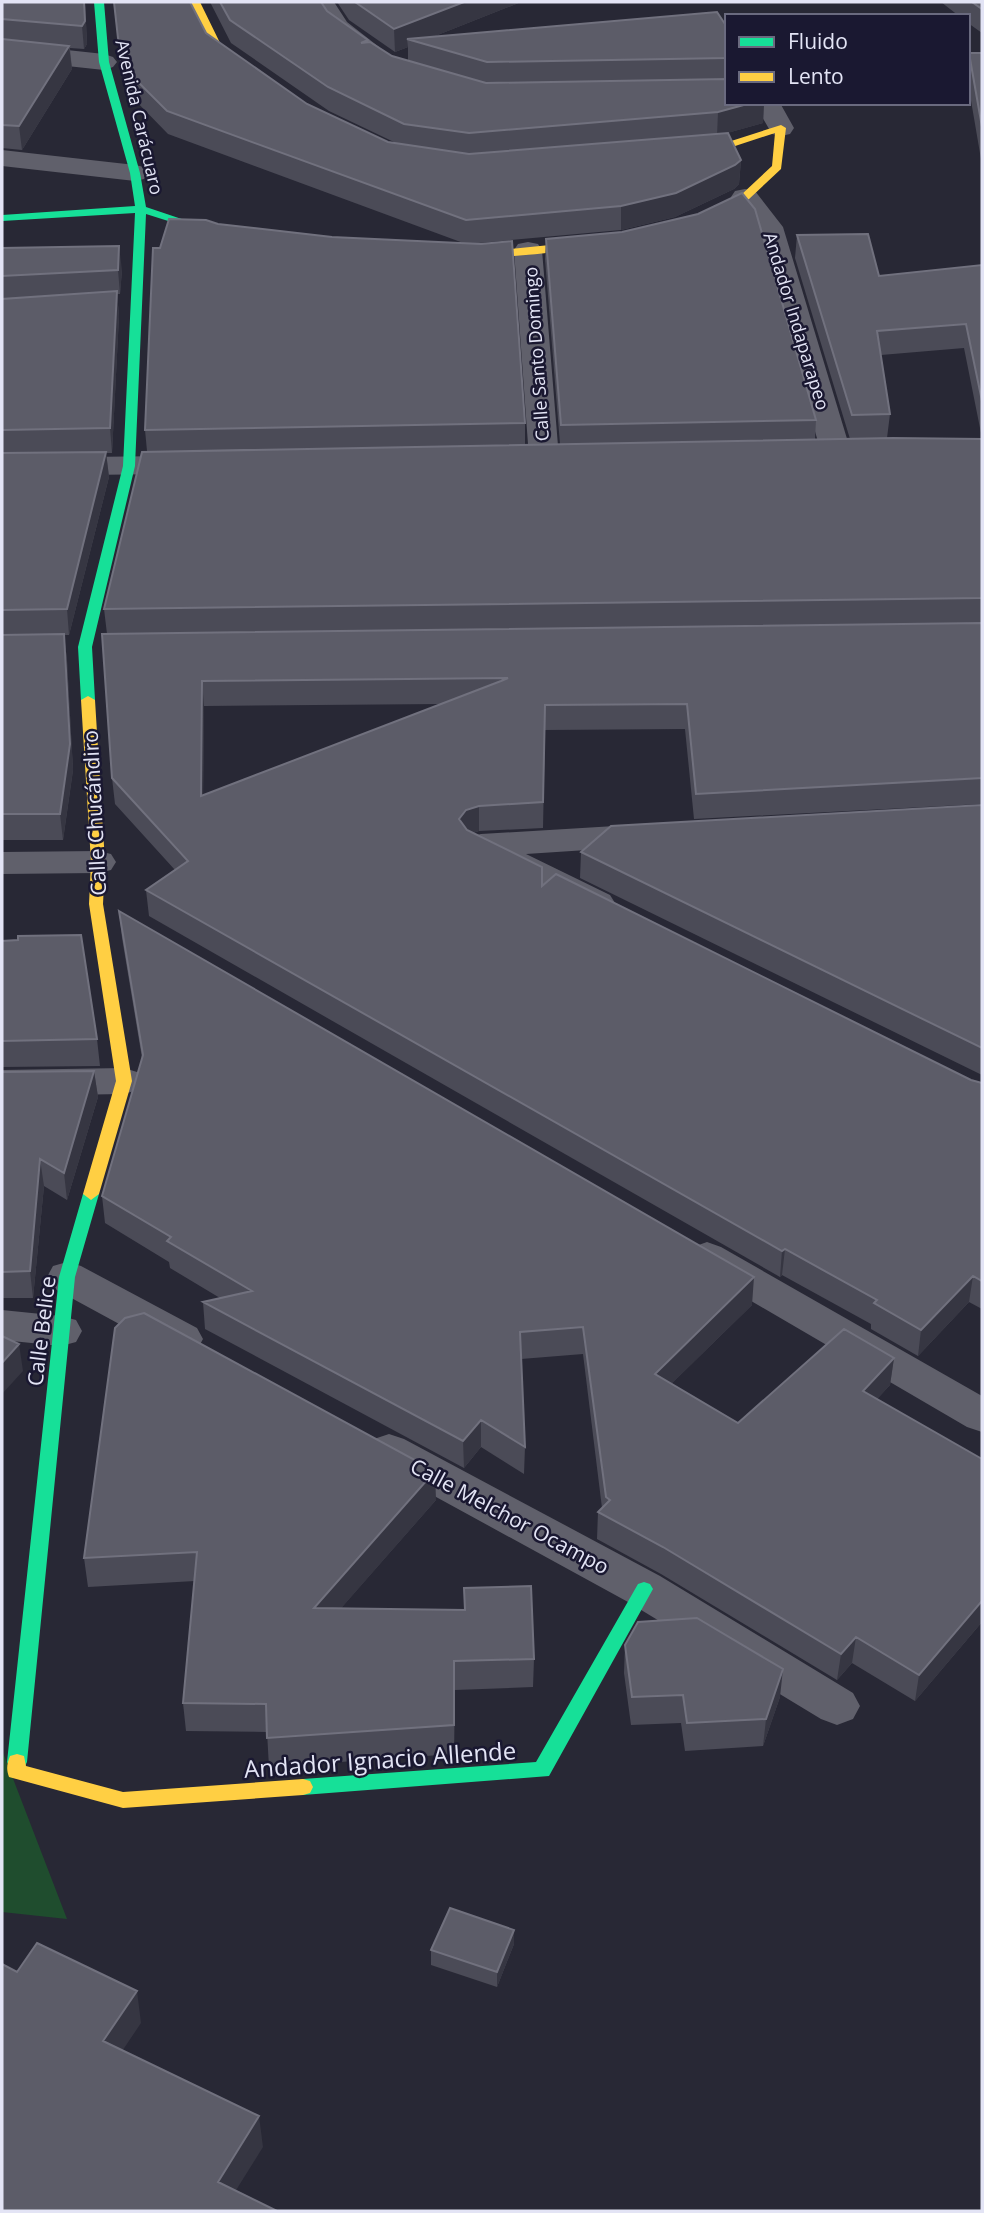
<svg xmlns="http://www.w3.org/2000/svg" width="984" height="2213" font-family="'Open Sans',sans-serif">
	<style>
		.green { fill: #1f4d2e }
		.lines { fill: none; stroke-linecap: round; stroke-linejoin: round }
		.street { fill: #60606b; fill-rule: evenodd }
		.fast { fill: #16e098; fill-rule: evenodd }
		.slow { fill: #ffcf43; fill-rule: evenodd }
		.wall { fill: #4b4b57; fill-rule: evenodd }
		.shaded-wall { fill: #363642 }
		.building { fill: #5c5c68; stroke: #71717e; stroke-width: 2; fill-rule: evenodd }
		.labels { text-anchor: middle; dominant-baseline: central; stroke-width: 5; stroke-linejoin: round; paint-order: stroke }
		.far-street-label { font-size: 18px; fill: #e3e4f5; stroke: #1a1831 }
		.street-label { font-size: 21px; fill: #e3e4f5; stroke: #1a1831 }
		.near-street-label { font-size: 24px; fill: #e3e4f5; stroke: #1a1831 }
	</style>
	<rect width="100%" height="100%" fill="#282835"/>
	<path class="green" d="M2 1750 67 1919 2 1912Z"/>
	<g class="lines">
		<path class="street" d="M310 2H334L347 22 379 47 375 52C345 60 322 24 310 2Z
			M2 43 104 54 113 57 117 62 113 67 104 70 2 59Z
			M754 103H780L794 128 790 134 781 136 772 134Z
			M2 150 135 165 144 167 148 173 144 179 135 181 2 166Z
			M745 189 755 191 783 227 851 452 847 458 836 461 825 458 821 452 756 228 731 197 735 191Z
			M528 242 538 244 542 250 559 458 555 464 544 467 533 464 529 458 514 250 518 244Z
			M168 456 179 459 183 465 179 471 168 474 2 476V458Z
			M648 824 660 827 666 835 660 843 648 846 526 854 610 895 615 903 610 911 597 915 584 911 482 860 479 856 469 853 463 845 469 837 481 834Z
			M98 851 111 854 116 862 111 870 98 873 2 874V852Z
			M124 1068 137 1072 143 1081 137 1090 124 1094 2 1096V1070Z
			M707 1242 721 1247 982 1396V1432L967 1427 693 1267 687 1257 693 1247Z
			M67 1262 81 1266 197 1328 203 1339 197 1350 182 1354 167 1350 53 1288 47 1277 53 1266Z
			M2 1310 61 1316 76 1320 82 1331 76 1342 61 1346 2 1340Z
			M389 1434 404 1439 660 1576 853 1693 860 1706 853 1719 837 1725 821 1719 628 1602 374 1463 368 1451 374 1439Z"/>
		<path class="fast" d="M94 2H104L109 62 140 173 146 207 229 235 219 237 146 214 135 466 92 647 95 700 88 704 81 700 78 647 123 466 135 213 2 221V215L135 206 130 173 99 62Z
			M91 1188 99 1194 75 1277 27 1762 24 1768 17 1770 10 1768 7 1762 59 1277 83 1194Z
			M644 1582 650 1584 653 1589 549 1776 303 1795 296 1793 293 1787 296 1781 303 1779 536 1762 638 1584Z"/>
		<path class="slow" d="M190 2H200L222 47 255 70V74H247L214 51Z
			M781 125 786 128 781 169 749 199 702 221H694V217L741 195 772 166 775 133 726 149 682 153 678 152V148L725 143Z
			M599 240 603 241V245C581 250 468 264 454 254L460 251 481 252Z
			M88 696 95 700 105 862 103 904 132 1081 99 1194 91 1200 83 1194 116 1081 89 904 91 862 81 700Z
			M17 1754 24 1756 26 1766 123 1792 303 1779 310 1781 313 1787 310 1793 303 1795 123 1808 9 1777C6 1769 7 1764 10 1756Z"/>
	</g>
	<path class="wall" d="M2 2H85L87 44 84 49 70 48 72 69 22 150 2 148Z
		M114 2 206 33 307 104 388 142 396 143 329 111 231 43 210 2H321L327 11 368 42 392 56 408 61V47L395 52 349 20 337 2H521L435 36 727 27V103H764L763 123 727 133 741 160 739 184 734 189 675 217 621 230 468 244 525 423V445L560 444 545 259 546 239 816 420 815 439H850L795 258 797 235 879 276 982 265V438L964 348 881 355 890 414 887 438 982 439V804L694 819 685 729 545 730 543 828 479 831 473 833 542 886 971 1080 982 1083V1309L969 1302 918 1356 871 1329V1324L782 1275 780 1277 149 916 146 890 175 870 115 804 112 778 107 634 104 609 147 451 145 430 160 248 218 224 332 237 466 244 168 134 129 94 120 62ZM441 704 203 795 204 706Z
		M941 2H982V33L968 23V16H959Z
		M969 53H982V165L968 83Z
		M2 248 122 270 120 294H117L119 316 112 453H106L109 477 69 635H64L67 660 73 770 63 840H2Z
		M982 805V1075L580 878 581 852Z
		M119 911 752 1305 671 1384 738 1423 894 1358 890 1385 877 1399 982 1459V1622L915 1701 852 1663 837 1680 661 1574 597 1539 598 1512 602 1508 583 1354 521 1359 525 1447 524 1474 481 1447 464 1468 205 1329 203 1302 220 1298 170 1268 169 1262 105 1223 102 1196 142 1058 122 938Z
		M2 941 97 1039 100 1066 2 1067Z
		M94 1071 98 1097 67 1200 44 1186 33 1298H2V1072Z
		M436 1500 341 1608 464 1610V1588L534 1659 533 1687 455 1690 454 1754 269 1767 267 1732 186 1731 183 1703 195 1581 88 1587 84 1558Z
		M625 1645 780 1697 763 1746 685 1751 681 1723 631 1725 624 1673Z
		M514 1930V1944L497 1987 431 1965V1950Z"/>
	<path class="shaded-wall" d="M84 2H85L87 44 84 49 82 26Z
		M464 2H521L420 42 407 39 408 47 395 52 394 29Z
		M69 46 72 69 22 150 19 126Z
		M751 103H764L763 123 717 136 718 112Z
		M741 160 739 184 734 189 675 217 621 230V206Z
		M119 246 122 270 120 294 118 270Z
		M117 291 119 316 112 453 110 428Z
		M106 452 109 477 69 635 67 609Z
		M64 634 67 660 73 770 63 840 60 814Z
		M202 681 204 706 203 822 201 796Z
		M479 806V831L466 835 459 819 466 810Z
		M94 1071 98 1097 67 1200 64 1173Z
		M40 1159 44 1186 33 1298 30 1271Z
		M785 1249 782 1275 780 1277 782 1251Z
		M973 1276 969 1302 918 1356 921 1330Z
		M754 1277 752 1305 653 1402 655 1374Z
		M19 1344 23 1371 2 1394V1363Z
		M894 1358 890 1385 860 1418 863 1391Z
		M481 1420V1447L464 1468 463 1441Z
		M435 1471 436 1500 316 1637 314 1608Z
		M982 1601V1622L915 1701 919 1675Z
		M856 1637 852 1663 837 1680 841 1654Z
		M454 1661 455 1690 454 1754Z
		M783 1669 780 1697 763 1746 766 1719Z
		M514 1930V1944L497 1987V1972Z
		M137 1991 141 2023 108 2072 103 2041Z
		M259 2116 263 2147 223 2211 218 2182Z"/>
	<path class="building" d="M2 2H84L85 21 82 26 2 19Z
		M114 2H190L206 33 307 104 388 142 469 154 728 133 741 160 735 165 676 193 621 206 466 220 167 111 127 71 118 38Z
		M220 2H321L327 11 368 40 361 43 370 42 392 56 486 83 727 79V103H751L718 112 469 133 404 124 328 87 230 20Z
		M355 2H464L394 29Z
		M972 2H982V9Z
		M717 12 727 27V58L487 62 407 39Z
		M2 39 69 46 19 126 2 125Z
		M969 53H982V127Z
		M742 193 755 209 816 420 561 425 546 239 622 232 698 214Z
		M169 219 206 220 218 224 332 237 481 244 512 241 525 423 145 430 153 248H160Z
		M868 234 879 276 982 265V401L966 324 877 331 890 414 852 415 797 235Z
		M119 246 118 270 2 276V248Z
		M117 291 110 428 2 430V299Z
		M893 438 982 439V598L104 609 142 452Z
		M106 452 67 609 2 610V453Z
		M982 623V778L696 794 687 704 545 705 543 802 479 806 466 810 459 819 467 830 542 867V886L556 874 971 1080 982 1083V1281L973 1276 921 1330 874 1303 877 1300 785 1249 782 1251 146 890 188 861 112 778 102 634ZM508 678 501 681 201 796 202 681Z
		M64 634 70 744 60 814H2V635Z
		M982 805V1048L581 852 611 826Z
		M119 911 754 1277 655 1374 738 1423 844 1329 894 1358 863 1391 982 1459V1601L919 1675 856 1637 841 1654 663 1547 598 1512 610 1500 606 1497 583 1327 520 1332 525 1447 481 1420 463 1441 203 1302 252 1291 167 1241 171 1237 102 1196 143 1055Z
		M81 935 97 1039 2 1041V941L18 940V936Z
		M94 1071 64 1173 40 1159 30 1271 2 1272V1072Z
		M144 1313 435 1471 314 1608 465 1610 464 1588 531 1586 534 1659 454 1661V1725L267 1738 266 1704 183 1703 197 1552 84 1558 115 1328 125 1318Z
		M2 1336 19 1344 2 1363Z
		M697 1618 783 1669 766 1719 687 1723 683 1695 632 1697 625 1645 638 1622Z
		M450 1908 514 1930 497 1972 431 1950Z
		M37 1943 137 1991 103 2041 259 2116 218 2182 277 2211H2V1964L17 1972Z"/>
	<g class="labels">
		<g class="far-street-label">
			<text transform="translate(140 117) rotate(77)">Avenida Carácuaro</text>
			<text transform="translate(797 321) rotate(73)">Andador Indaparapeo</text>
			<text transform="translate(536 354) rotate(-94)">Calle Santo Domingo</text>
		</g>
		<g class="street-label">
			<text transform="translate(94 813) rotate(-93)">Calle Chucándiro</text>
			<text transform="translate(41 1331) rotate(-83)">Calle Belice</text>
			<text transform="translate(510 1516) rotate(28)">Calle Melchor Ocampo</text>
		</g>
		<g class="near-street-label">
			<text transform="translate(380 1759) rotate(-4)">Andador Ignacio Allende</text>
		</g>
	</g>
	<rect width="984" height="2213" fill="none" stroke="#e3e4f5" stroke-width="7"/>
	<rect x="725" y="14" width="245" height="91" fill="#1a1831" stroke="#6a6a7f" stroke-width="2"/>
	<rect x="739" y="37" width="35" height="10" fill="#16e098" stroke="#6a6a7f" stroke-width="2"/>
	<text x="788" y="49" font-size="21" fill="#e3e4f5">Fluido</text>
	<rect x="739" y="72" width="35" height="10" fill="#ffcf43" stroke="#6a6a7f" stroke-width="2"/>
	<text x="788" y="84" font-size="21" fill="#e3e4f5">Lento</text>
</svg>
